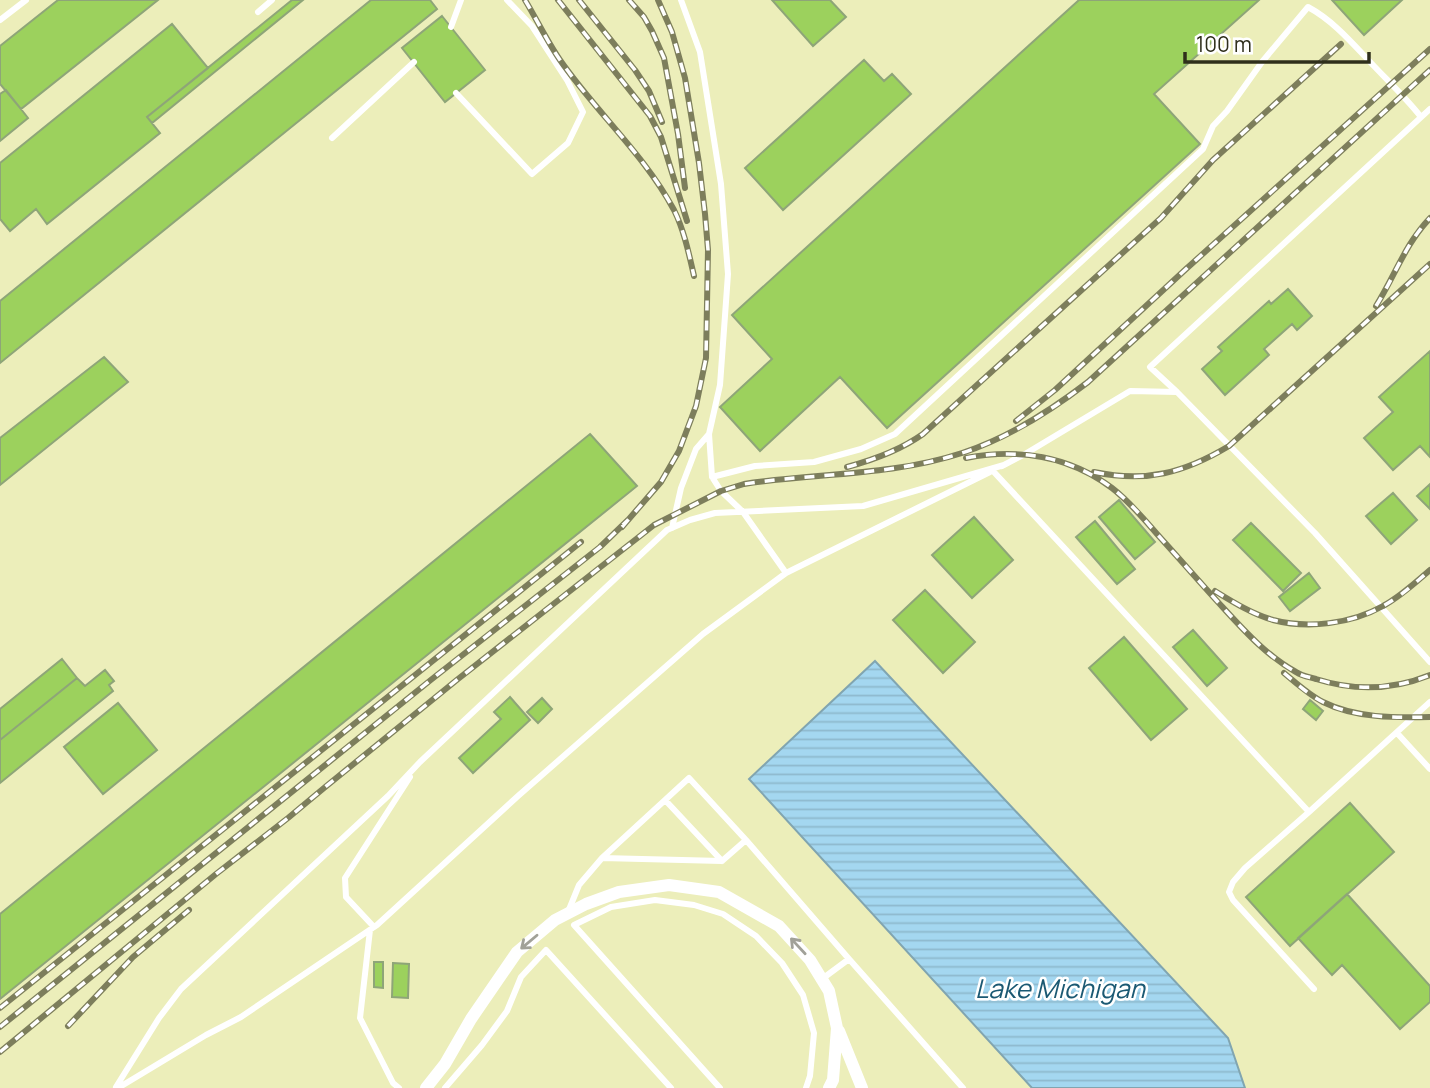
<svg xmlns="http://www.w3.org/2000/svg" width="1430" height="1088" font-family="Manrope,sans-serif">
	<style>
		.water { fill: url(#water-rules); stroke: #81a5b0; stroke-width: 2 }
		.building { fill: #9cd15d; stroke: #8ea578; stroke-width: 2 }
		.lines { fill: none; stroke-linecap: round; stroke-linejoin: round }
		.lane { stroke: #fff; stroke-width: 6 }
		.street { stroke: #fff; stroke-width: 12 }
		.rail-casing { stroke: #7d7e5c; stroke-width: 6 }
		.rail { stroke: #fff; stroke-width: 3.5; stroke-dasharray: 10; stroke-linecap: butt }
		.oneway { stroke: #a1a198 }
		.labels { text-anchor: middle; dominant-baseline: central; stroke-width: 5; stroke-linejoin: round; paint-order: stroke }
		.water-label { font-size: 26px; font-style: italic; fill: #1b5973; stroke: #fff }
	</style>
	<defs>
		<pattern id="water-rules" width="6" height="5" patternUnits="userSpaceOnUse" patternTransform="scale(1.75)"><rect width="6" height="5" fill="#a4d7f0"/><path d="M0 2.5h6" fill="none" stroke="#8eb9cd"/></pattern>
	</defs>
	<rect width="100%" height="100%" fill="#eceeba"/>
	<path class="water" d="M875 661 1228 1038 1245 1088H1032L749 779Z"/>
	<path class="building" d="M58 0H158L21 109 0 84V46Z
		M292 0H303L152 123 147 117Z
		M371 0H430L437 9 0 363V301Z
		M772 0H830L846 17 813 46Z
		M1079 0H1259L1154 94 1200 144 887 428 840 377 760 451 720 407 772 359 732 315Z
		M1332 0H1402L1364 35Z
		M442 16 485 70 445 102 402 48Z
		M172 24 208 68 147 117 160 133 47 224 36 209 10 231 0 219V163Z
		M864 60 884 81 892 74 911 94 783 210 745 168Z
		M6 90 28 118 0 141V94Z
		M1288 289 1312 316 1297 330 1292 324 1264 349 1269 355 1225 395 1202 369 1222 351 1218 347 1269 301 1271 304Z
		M1430 351V457L1420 446 1393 470 1364 438 1393 412 1379 397Z
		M104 357 128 382 0 485V438Z
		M590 434 637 486 0 999V914Z
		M1430 484V509L1417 496Z
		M1393 493 1417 520 1391 544 1366 516Z
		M1119 500 1155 542 1135 559 1099 517Z
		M974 517 1013 560 972 598 932 555Z
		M1095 521 1135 569 1117 584 1076 537Z
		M1251 523 1301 573 1283 591 1233 540Z
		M1309 573 1320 588 1290 611 1279 597Z
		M925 590 975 642 943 673 893 620Z
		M1193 630 1227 668 1207 686 1173 647Z
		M1124 637 1187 709 1151 740 1089 668Z
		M62 659 77 678 0 740V709Z
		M105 670 114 681 109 685 113 691 0 783V740L77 678 85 686Z
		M510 697 530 720 473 773 459 758 501 719 494 712Z
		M542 698 552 709 538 723 527 712Z
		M1310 700 1323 711 1316 720 1303 709Z
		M118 703 157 750 103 794 64 747Z
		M1350 803 1394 852 1290 946 1246 897Z
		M1347 894 1430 986V1002L1400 1029 1342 965 1332 975 1298 938Z
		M374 962H383V988L374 987Z
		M393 963 409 964 408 998 392 997Z"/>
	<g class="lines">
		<path class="lane" d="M258 12 272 0
			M0 20 26 0
			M451 27 461 0
			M456 93 532 174 568 143 583 112 567 80 532 26 507 0
			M332 138 414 62
			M1177 392 1150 367 1430 109
			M1002 466 1025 454 1130 391 1177 392 1315 533 1430 662
			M993 471 1309 812 1430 702
			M712 477 755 466 814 462 861 449 895 434 1203 149 1213 126 1227 111 1262 62 1308 7C1334 21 1353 44 1373 65 1390 83 1406 98 1421 117
			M672 528 681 488 696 449 709 434
			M786 573 990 472
			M1397 733 1430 769
			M666 801 722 861 746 840
			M1309 812 1245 868 1233 882 1229 892 1233 900 1314 989
			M602 858 722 861
			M568 912 579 885 602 858 689 778 746 840 849 959 822 979
			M374 927 346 897 345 878 410 777
			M370 930 360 1018 393 1083 399 1088
			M849 959 963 1088
			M116 1087 159 1018 181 989 388 796 420 762 667 530 690 520 715 513 863 506 1004 465
			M118 1088 206 1035 241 1017 377 925 518 796 703 634 786 573 743 512 721 491 712 477 709 434 720 385 728 274 721 184 700 52 681 0
			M445 1088 482 1045 507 1011 521 977 546 950 671 1088
			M720 1088 574 925 611 907 655 900 694 905 723 914 756 936 782 963 803 995 814 1033 810 1076 806 1088"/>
		<path class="street" d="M839 1031 862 1088
			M426 1088 445 1064 471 1019 517 952 555 920 586 904 619 892 669 885 719 892 779 926 810 960 829 991 837 1028 833 1080 829 1088"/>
		<defs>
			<path id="rail" d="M525 0C537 20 547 41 560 60 596 112 644 154 674 210 684 230 689 254 694 276
				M558 0 650 116 661 137 687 221
				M579 0 635 70 649 91 662 122
				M629 0 644 17 652 31 664 58 678 134 685 188
				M1376 306C1395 276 1405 244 1430 218
				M1016 421 1055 390 1186 269 1430 49
				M966 458C1018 448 1069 456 1112 488 1129 501 1143 518 1157 534 1177 556 1197 579 1217 601 1241 627 1265 655 1296 672 1302 676 1309 677 1316 679 1354 691 1393 690 1430 675
				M847 467C873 460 902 449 923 434L1161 218 1213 160 1341 44
				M1094 472C1146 483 1184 473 1229 446L1430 264
				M622 527 661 482 679 451 696 406 706 358 708 250 705 214 699 163 685 78 672 32 658 0
				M1215 591C1233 602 1252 614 1273 620 1308 629 1351 624 1383 606 1400 597 1415 583 1430 570
				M1284 673C1296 683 1309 695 1323 702 1355 718 1395 718 1430 717
				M0 1008 581 542
				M68 1026 133 957 189 910
				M0 1027 432 679 600 547 628 520
				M0 1052 216 874 288 818 324 788 458 679 654 525 721 491 744 484C816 473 892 476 962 453 1008 438 1049 412 1088 382L1430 70"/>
		</defs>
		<use href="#rail" class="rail-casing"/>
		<use href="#rail" class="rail"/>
	</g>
	<defs><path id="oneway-shaft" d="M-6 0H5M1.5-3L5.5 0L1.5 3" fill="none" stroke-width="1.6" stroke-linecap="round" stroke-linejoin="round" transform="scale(1.75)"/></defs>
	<g class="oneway">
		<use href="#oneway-shaft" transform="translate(529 942) rotate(140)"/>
		<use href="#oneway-shaft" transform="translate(798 946) rotate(-133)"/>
	</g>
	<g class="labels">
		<g class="water-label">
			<text x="1060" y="988">Lake Michigan</text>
		</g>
	</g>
	<path d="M1185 52v10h184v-10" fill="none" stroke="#2f2f1b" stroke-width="3.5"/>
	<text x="1196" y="52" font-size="21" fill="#2f2f1b" stroke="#ffffff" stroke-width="5" paint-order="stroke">100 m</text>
</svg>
